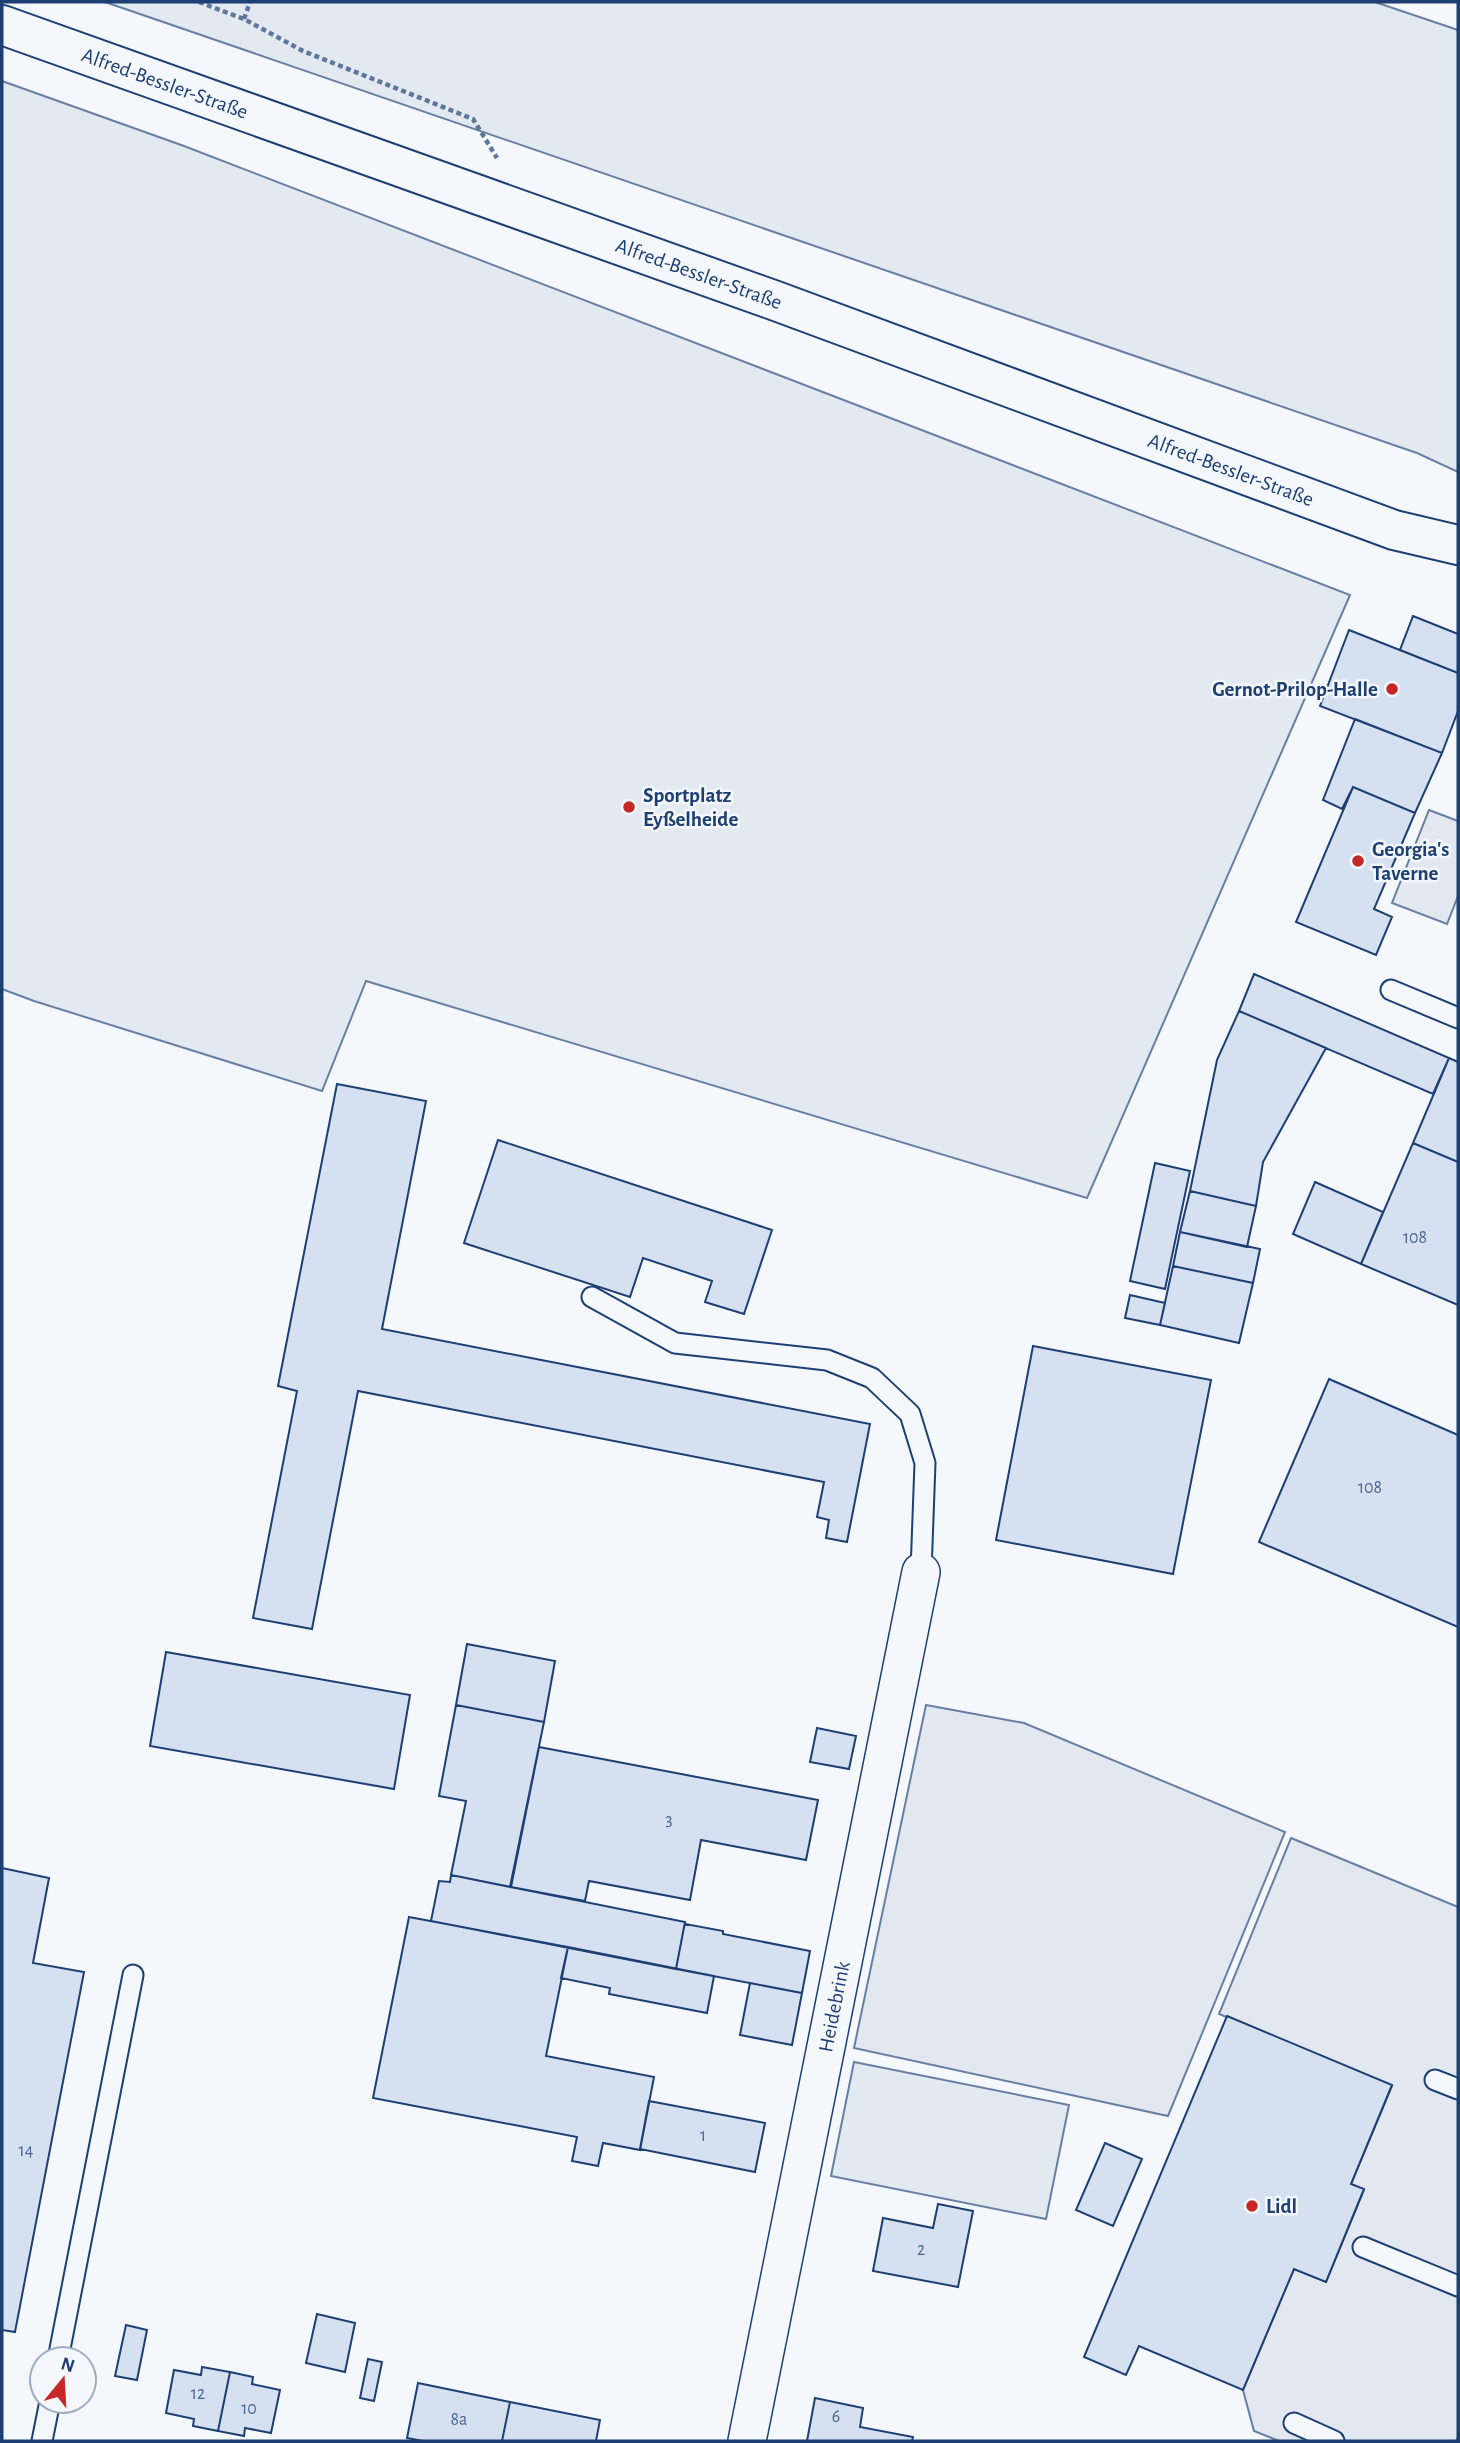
<svg xmlns="http://www.w3.org/2000/svg" width="1460" height="2443" font-family="'Alegreya Sans',sans-serif">
	<style>
		.green { fill: #e3e9f0; stroke: #687fa3; stroke-width: 2 }
		.parking { fill: #e3e8f0; stroke: #687fa3; stroke-width: 2 }
		.building { fill: #d5e0f0; stroke: #1d3f73; stroke-width: 2 }
		.lines { fill: none; stroke-linecap: round; stroke-linejoin: round }
		.service-casing { stroke: #1d3f73; stroke-width: 23 }
		.minor-casing { stroke: #1d3f73; stroke-width: 40 }
		.tertiary-casing { stroke: #1d3f73; stroke-width: 42 }
		.path { stroke: #5e769c; stroke-width: 4.5; stroke-dasharray: 5 3.5; stroke-linecap: butt }
		.service { stroke: #f4f7fb; stroke-width: 19 }
		.minor { stroke: #f4f7fb; stroke-width: 37 }
		.tertiary { stroke: #f4f7fb; stroke-width: 38 }
		.poi-dot { fill: #c62828; stroke: #f4f7fb; stroke-width: 2.5 }
		.labels { text-anchor: middle; dominant-baseline: central; stroke-width: 5; stroke-linejoin: round; paint-order: stroke }
		.number-label { font-size: 18px; fill: #4b6792 }
		.street-label { font-size: 21px; fill: #1d3f73; stroke: #f4f7fb }
		.poi-label { font-size: 21px; font-weight: bold; fill: #1d3f73; stroke: #f4f7fb; text-anchor: start }
	</style>
	<rect width="100%" height="100%" fill="#f4f7fb"/>
	<path class="green" d="M105 2H1375L1458 30V472L1417 453Z
		M2 81 184 146 1350 595 1087 1198 366 981 322 1091 34 1001 2 989Z
		M854 2062 1069 2105 1046 2219 831 2176Z"/>
	<path class="parking" d="M1429 810 1458 821V896L1447 924 1392 903Z
		M926 1705 1024 1723 1285 1832 1168 2116 854 2048Z
		M1291 1838 1458 1907V2437L1456 2441H1279L1254 2431 1243 2390 1294 2269 1326 2282 1364 2190 1351 2184 1392 2086 1219 2014Z"/>
	<path class="building" d="M1413 616 1458 634V673L1400 650Z
		M1349 630 1458 673V711L1442 753 1320 706Z
		M1355 719 1442 753 1415 813 1353 787 1342 809 1323 800Z
		M1353 787 1415 813 1374 909 1392 917 1376 955 1296 922Z
		M1254 974 1449 1058 1433 1094 1239 1011Z
		M1239 1011 1326 1048 1263 1162 1256 1206 1190 1191 1217 1060Z
		M1449 1058 1458 1062V1162L1413 1143Z
		M337 1084 426 1101 382 1329 870 1424 847 1542 826 1538 829 1520 817 1517 824 1482 358 1391 312 1629 253 1618 297 1391 278 1386Z
		M498 1140 772 1230 744 1314 705 1302 712 1281 643 1258 630 1297 464 1243Z
		M1413 1143 1458 1162V1305L1361 1264Z
		M1155 1163 1190 1171 1165 1289 1130 1281Z
		M1315 1182 1383 1212 1361 1264 1293 1234Z
		M1190 1191 1256 1206 1247 1247 1180 1232Z
		M1180 1232 1260 1249 1253 1283 1173 1266Z
		M1173 1266 1253 1283 1239 1343 1160 1325Z
		M1130 1295 1165 1303 1160 1325 1125 1318Z
		M1033 1346 1211 1380 1173 1574 996 1540Z
		M1329 1379 1458 1435V1627L1259 1542Z
		M467 1644 555 1661 544 1722 456 1705Z
		M166 1652 410 1695 394 1789 150 1746Z
		M456 1705 544 1722 510 1887 451 1875 466 1801 439 1796Z
		M817 1728 856 1736 849 1769 810 1762Z
		M539 1747 818 1800 806 1860 701 1840 690 1900 589 1881 585 1901 511 1887Z
		M2 1868 49 1878 33 1963 84 1972 15 2332 2 2330Z
		M451 1875 685 1922 676 1969 431 1921 439 1881 450 1882Z
		M409 1917 568 1947 546 2056 654 2077 640 2150 603 2143 598 2166 572 2161 577 2137 373 2098Z
		M685 1922V1924L723 1931V1934L810 1951 802 1993 676 1969Z
		M568 1947 714 1976 707 2013 609 1994 610 1988 561 1978Z
		M750 1983 802 1993 792 2045 740 2035Z
		M1227 2016 1392 2085 1351 2184 1364 2189 1326 2282 1294 2269 1243 2390 1139 2346 1126 2375 1084 2357Z
		M649 2101 765 2123 755 2172 640 2149Z
		M1105 2143 1142 2159 1113 2226 1076 2210Z
		M938 2204 973 2211 958 2287 873 2271 883 2218 933 2228Z
		M317 2314 355 2323 345 2372 306 2363Z
		M126 2325 147 2330 137 2380 115 2376Z
		M368 2359 382 2362 374 2401 360 2398Z
		M202 2367 230 2372 218 2431 193 2426 194 2419 166 2413 174 2370 201 2375Z
		M230 2372 253 2377 252 2384 280 2390 271 2433 245 2428 244 2436 218 2431Z
		M418 2383 510 2402 502 2441H423L407 2438Z
		M815 2398 863 2408 860 2427 913 2437 912 2441H807Z
		M510 2402 600 2420 596 2441H502Z"/>
	<g class="lines">
		<defs>
			<path id="service" d="M1391 990 1458 1018
				M592 1297 675 1343 827 1360 872 1378 910 1414 925 1463 921 1572
				M1435 2080 1458 2089
				M1363 2247 1458 2286
				M58 2359 133 1975
				M1294 2423 1334 2441
				M42 2441 50 2401"/>
			<g id="minor">
				<path id="s1" d="M747 2441 921 1572"/>
			</g>
			<g id="tertiary">
				<path id="s2" d="M2 25 776 301 1394 530 1458 545"/>
			</g>
		</defs>
		<use href="#service" class="service-casing"/>
		<use href="#minor" class="minor-casing"/>
		<use href="#tertiary" class="tertiary-casing"/>
		<path class="path" d="M199 2 244 19 303 51 473 119 497 158
			M244 19 250 2"/>
		<use href="#service" class="service"/>
		<use href="#minor" class="minor"/>
		<use href="#tertiary" class="tertiary"/>
	</g>
	<g class="poi-dot">
		<circle cx="1392" cy="689" r="7"/>
		<circle cx="629" cy="807" r="7"/>
		<circle cx="1358" cy="861" r="7"/>
		<circle cx="1252" cy="2206" r="7"/>
	</g>
	<g class="labels">
		<g class="number-label">
			<text x="1415" y="1238">108</text>
			<text x="1370" y="1488">108</text>
			<text x="669" y="1820">3</text>
			<text x="703" y="2136">1</text>
			<text x="26" y="2151">14</text>
			<text x="921" y="2250">2</text>
			<text x="198" y="2394">12</text>
			<text x="249" y="2409">10</text>
			<text x="836" y="2417">6</text>
			<text x="459" y="2420">8a</text>
		</g>
		<g class="street-label">
			<text stroke="none"><textPath href="#s2" startOffset="173">Alfred-Bessler-Straße</textPath></text>
			<text stroke="none"><textPath href="#s2" startOffset="740">Alfred-Bessler-Straße</textPath></text>
			<text stroke="none"><textPath href="#s2" startOffset="1307">Alfred-Bessler-Straße</textPath></text>
			<text stroke="none"><textPath href="#s1" startOffset="443">Heidebrink</textPath></text>
		</g>
		<g class="poi-label">
			<text x="1378" y="689" text-anchor="end">Gernot-Prilop-Halle</text>
			<text x="643" y="795">Sportplatz<tspan x="643" dy="24">Eyßelheide</tspan></text>
			<text x="1372" y="849">Georgia's<tspan x="1372" dy="24">Taverne</tspan></text>
			<text x="1266" y="2206">Lidl</text>
		</g>
	</g>
	<rect width="1460" height="2443" fill="none" stroke="#1d3f73" stroke-width="7"/>
	<g transform="translate(63 2380) rotate(18)"><circle r="33" fill="#f4f7fb" stroke="#9eadc5" stroke-width="2"/>
	<path d="M0-5L12 26L0 18L-12 26Z" fill="#c62828"/>
	<text y="-10" font-size="19" font-weight="bold" text-anchor="middle" fill="#1d3f73">N</text>
	</g>
</svg>
